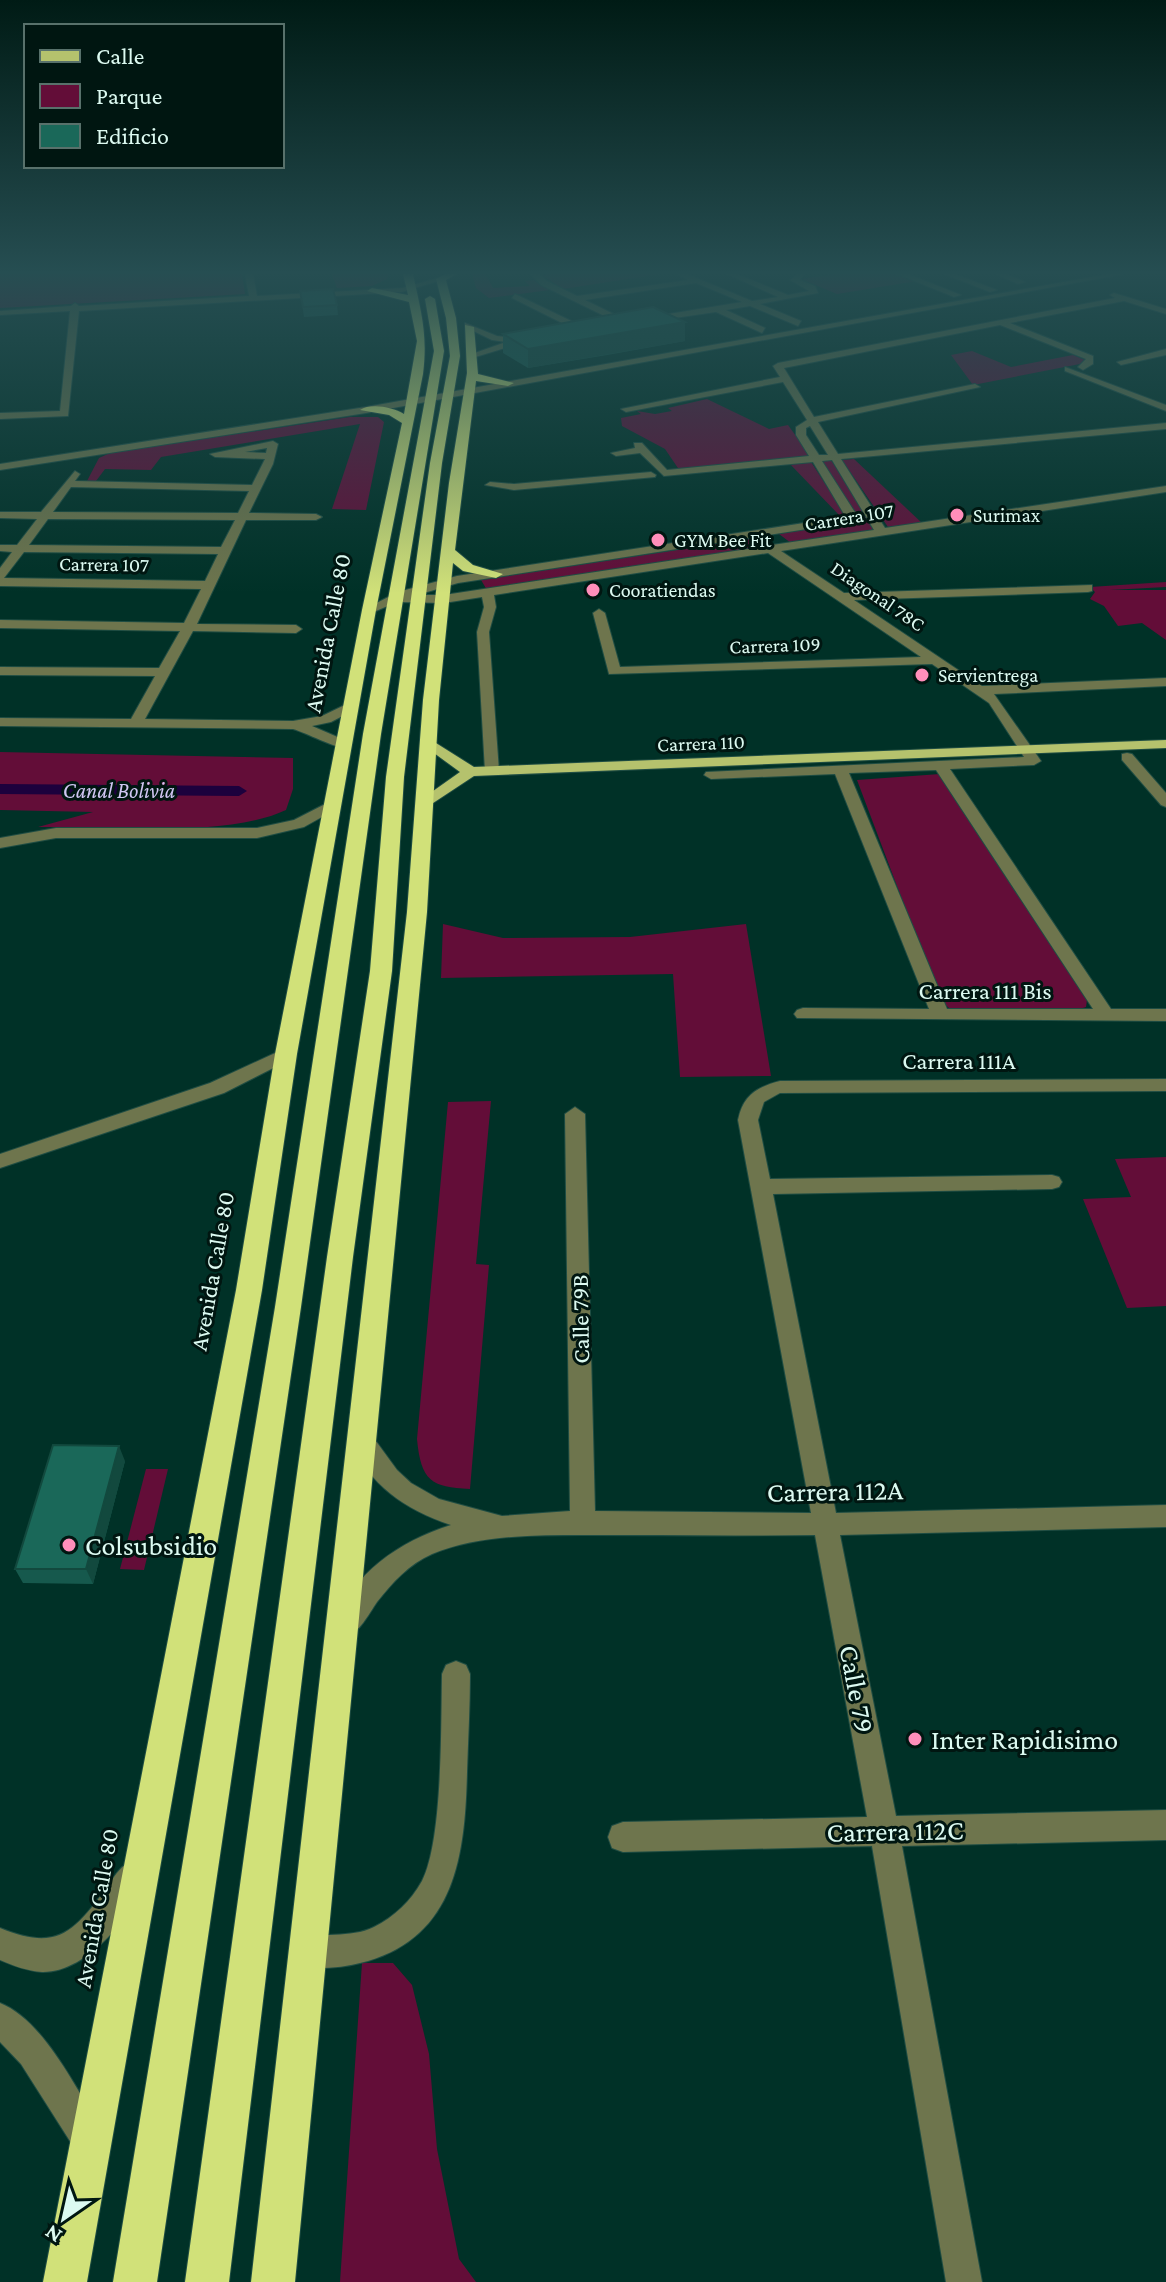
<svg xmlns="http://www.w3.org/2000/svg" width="1166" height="2282" font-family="'Crimson Pro',serif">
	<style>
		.green { fill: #630d38 }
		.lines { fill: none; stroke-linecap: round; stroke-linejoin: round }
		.canal { fill: #1c013d; fill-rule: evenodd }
		.minor-casing { stroke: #1f4d43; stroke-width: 2 }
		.major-casing { stroke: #1f4d43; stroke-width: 2 }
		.highway-casing { stroke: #1f4d43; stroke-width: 2 }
		.minor { fill: #6e754d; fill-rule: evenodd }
		.major { fill: #b5c26d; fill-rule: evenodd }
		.highway { fill: #d1e179; fill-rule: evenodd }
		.wall { fill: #16594d }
		.shaded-wall { fill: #12493e }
		.building { fill: #1a6859; stroke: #12493e; stroke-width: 2 }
		.poi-dot { fill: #ff8eba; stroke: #001611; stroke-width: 3 }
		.labels { text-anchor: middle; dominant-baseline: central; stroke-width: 6; stroke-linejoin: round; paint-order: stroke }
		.far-poi-label { font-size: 20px; fill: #dcfaf1; stroke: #001611; text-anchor: start }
		.far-street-label { font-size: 20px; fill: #dcfaf1; stroke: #001611 }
		.far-water-label { font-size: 22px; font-style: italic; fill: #d1c6f3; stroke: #001611 }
		.street-label { font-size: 24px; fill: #dcfaf1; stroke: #001611 }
		.near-street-label { font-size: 28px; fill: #dcfaf1; stroke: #001611 }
		.near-poi-label { font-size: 28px; fill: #dcfaf1; stroke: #001611; text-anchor: start }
	</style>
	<rect width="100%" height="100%" fill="#003127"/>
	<path class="green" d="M0 274H242L245 294 0 308Z
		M335 274H389L387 279 372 286 337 288 332 275Z
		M472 274H486L493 288 530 286 525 281 534 280 550 290 489 298 476 288Z
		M550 274H660L563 289 542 275Z
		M834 274H899L917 281 837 294 801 279Z
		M972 351 1011 367 1073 355 1090 362 973 385 951 355Z
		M707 399 769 429 788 425 811 457 680 471 665 449 622 426 621 418 641 414 637 411 655 414 672 411 668 408Z
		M350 417H378L384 422 366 510 332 509 360 424 161 457 151 470 105 469 96 481H87L99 458 110 453Z
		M854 459 922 523 888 527 842 460Z
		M831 460 875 531 791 543 779 534 858 521 822 461Z
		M811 462 846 516H840L789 463Z
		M748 539 760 548 487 590 481 580Z
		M1166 582V587L1110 590H1166V640L1142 623 1118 626 1104 606 1090 599 1095 592 1090 587Z
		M0 752 293 758V789L286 810C227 838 106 827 38 827L93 812 0 810Z
		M940 774 1087 1000 1086 1007 1073 1011 949 1008 940 1000 857 780Z
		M443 924 503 938 630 937 746 924 771 1076 680 1077 673 974 441 978Z
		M491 1101 476 1264 489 1265 470 1489C431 1487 421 1481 417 1439L448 1102Z
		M1166 1157V1306L1127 1308 1083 1199 1131 1197 1115 1159Z
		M146 1469H168L144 1570 120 1569Z
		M362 1963H393L412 1985 429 2054 437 2149 459 2259 476 2282H340Z"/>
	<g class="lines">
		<path class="canal" d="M0 784 239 786 247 791 239 796 0 794Z"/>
		<defs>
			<path id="minor" d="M245 274H253L257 296 402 288 441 277 445 279 402 292 79 311 68 416 0 419V413L60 411 70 311 0 315V311L71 306 75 303 79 306 249 296Z
				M531 274H539L547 281 577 296 688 280 677 274H687L752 301 778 297 727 274H737L788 295 809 291 790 280 798 274H804L800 280 815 286 818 293 760 304 801 321 798 326 750 306 726 310 765 328 762 333 716 312 647 322 650 317 742 302 696 283 585 300 630 322 627 327 541 285Z
				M897 274H908L961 295 954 297Z
				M944 274H955L997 290 990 292Z
				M996 274H1007L1025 282 1018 284Z
				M1108 274H1124L366 413 0 470V464L366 407Z
				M1114 293 1166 309V314L1124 301 1010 323 1093 356V364L1083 370 1078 367 1086 359 1000 325 784 368 814 417 975 384 980 387 818 422 838 454 1166 423V429L841 459 885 528 1166 486V492L781 551 844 593 1092 585V591L1088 592 854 600 982 686 1166 678V686L994 694 1041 761 1034 765 950 769 1111 1009H1166V1021L797 1018 794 1014 797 1010 803 1008 929 1009 835 774 711 779 704 775 706 772 1024 757 989 703 932 664 609 674 593 613 599 609 605 613 620 667 921 657 768 553 494 595 496 607 489 632 499 771 492 775 485 771 477 632 484 607 482 597 444 603 397 602 369 614 363 610 398 592 457 576 843 517 844 514 813 462 664 476 640 453 616 456 611 453 635 448 634 443H642L667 470 809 456 796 435V427L807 420 783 382 626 412 621 409 780 377 773 366 778 363 1115 298 1110 295ZM810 426 828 455H819L806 435V428ZM832 460 874 530 772 545 767 544 761 547 444 595H417L458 583 852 522 856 514 822 461ZM936 770 1093 1009H947L849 773Z
				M515 294 588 329 589 331 582 333 512 298Z
				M465 323 497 336 531 340 469 359V355L506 342 492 340 465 327Z
				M1166 349V355L1121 365 1117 362Z
				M1065 367 1166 405V411L1065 371Z
				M273 441 278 444 273 464 249 513 316 514 322 517 316 520H246L197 624 296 625 302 629 296 633 193 631 145 719 293 721 322 716 351 702 358 706 356 709 331 722 312 726 349 742V748C338 750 307 733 293 729L0 726V718L131 719 155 676 0 675V667L159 668 180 631 0 628V620L184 623 201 589 0 586V568L12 552 0 551V545H17L37 519 0 518V512H41L75 471 80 474 75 481 252 485 265 459 215 457 210 454ZM267 448 266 453 245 452ZM71 487 249 491 238 513 53 512ZM48 519 235 520 221 547 29 545ZM24 552 218 554 205 581 4 578Z
				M651 472 656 475 655 477 514 490 485 485 490 482 514 484Z
				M1127 753 1132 754 1166 793V807L1161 805 1122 760V754Z
				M333 800 341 805 338 808 304 827 257 838H56L0 848V838L56 828H257L294 820Z
				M286 1048 293 1050 295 1054 293 1058 224 1093 0 1168V1154L210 1083Z
				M1166 1079V1091L780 1093 764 1102 758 1120 770 1179 1052 1175 1059 1177 1062 1182 1059 1187 1052 1189 773 1194 836 1513 1166 1505V1527L840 1535 896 1816 1166 1810V1840L902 1846 982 2282H946L872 1846 623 1852 612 1848 608 1837 612 1826 623 1822 867 1817 815 1535C737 1536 659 1535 582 1535 533 1535 478 1535 432 1554 409 1564 392 1583 377 1602 368 1615 360 1632 345 1638L336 1634 332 1625C355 1572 398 1542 451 1525 404 1509 371 1486 349 1440L352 1433 361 1430 370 1433 397 1470 411 1483 439 1499 502 1516 570 1511 565 1114 575 1107 585 1114 595 1511 811 1513 738 1120C743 1095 757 1087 780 1081Z
				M456 1661 466 1665 470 1674C470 1707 468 1739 467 1772 465 1851 457 1935 368 1961 347 1967 316 1972 296 1963L291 1952 296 1941C320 1931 350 1939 374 1927 394 1917 411 1901 422 1881 443 1840 441 1724 442 1674L446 1665Z
				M134 1860 145 1864 149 1875C134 1913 88 1973 42 1972 27 1971 14 1966 0 1960V1928C58 1952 74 1932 108 1886 116 1874 121 1865 134 1860Z
				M0 2003C43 2020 75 2087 99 2125L104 2137 99 2149 87 2154 75 2149 21 2064 0 2042Z"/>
			<path id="major" d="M428 738 474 767 1166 740V748L474 776 424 809 416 804 419 801 460 772 423 745 421 742Z"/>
			<path id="highway" d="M403 274H413C421 312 428 334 423 374L376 610 297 1054 262 1290 87 2282H43L236 1290 275 1054 362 610 402 423 389 415 360 410C371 403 392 407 404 414L417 341 409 302 367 291 372 288 408 295Z
				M445 274H457L446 280 456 318 460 356 442 463 404 777 392 971 353 1257 229 2282H185L327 1257 370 971 386 777 430 463 450 356 446 318 436 279Z
				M430 296 435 299 444 351 381 734 301 1307 157 2282H113L275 1307 363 734 434 351 425 299Z
				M465 325 474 327 478 374 514 383 508 386 476 381 455 550 473 565 503 574 496 578 463 571 453 563 439 700 427 912 295 2282H251L407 912 423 700 449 483 467 373Z"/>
		</defs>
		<use href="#minor" class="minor-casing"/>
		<use href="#major" class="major-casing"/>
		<use href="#highway" class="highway-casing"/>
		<use href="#minor" class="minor"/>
		<use href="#major" class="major"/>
		<use href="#highway" class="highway"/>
	</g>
	<path class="wall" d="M300 291 337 305 338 315 304 317Z
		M685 322V341L607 355 528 368 503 353V334Z
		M125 1461 93 1584 23 1583 15 1569Z"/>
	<path class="shaded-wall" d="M685 322V341L528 368V349Z
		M119 1446 125 1461 93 1584 86 1569Z"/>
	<path class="building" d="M333 289 337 305 303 307 300 291Z
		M653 307 685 322 528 349 503 334Z
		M53 1445 119 1446 86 1569H15Z"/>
	<linearGradient id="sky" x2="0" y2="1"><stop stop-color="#001b15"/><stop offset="0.46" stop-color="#264e52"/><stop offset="1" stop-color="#264e52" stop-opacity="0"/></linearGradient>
	<rect width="1166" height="593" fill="url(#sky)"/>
	<g class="poi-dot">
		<circle cx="957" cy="515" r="8"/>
		<circle cx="658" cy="540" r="8"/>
		<circle cx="593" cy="590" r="8"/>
		<circle cx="922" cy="675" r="8"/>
		<circle cx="69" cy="1545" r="8"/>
		<circle cx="915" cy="1739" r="8"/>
	</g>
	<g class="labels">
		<g class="far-poi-label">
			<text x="973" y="515">Surimax</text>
			<text x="674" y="540">GYM Bee Fit</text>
			<text x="609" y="590">Cooratiendas</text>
			<text x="938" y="675">Servientrega</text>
		</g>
		<g class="far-street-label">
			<text transform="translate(849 517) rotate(-9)">Carrera 107</text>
			<text transform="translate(104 564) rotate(1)">Carrera 107</text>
			<text transform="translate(878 596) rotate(34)">Diagonal 78C</text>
			<text transform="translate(775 645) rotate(-2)">Carrera 109</text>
			<text transform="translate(701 743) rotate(-2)">Carrera 110</text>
		</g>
		<g class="far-water-label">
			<text x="119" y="790">Canal Bolivia</text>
		</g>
		<g class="street-label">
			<text transform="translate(327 633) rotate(-79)">Avenida Calle 80</text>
			<text x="985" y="990">Carrera 111 Bis</text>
			<text x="959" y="1060">Carrera 111A</text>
			<text transform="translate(212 1271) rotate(-80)">Avenida Calle 80</text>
			<text transform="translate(580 1319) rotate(-91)">Calle 79B</text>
			<text transform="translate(96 1908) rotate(-80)">Avenida Calle 80</text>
		</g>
		<g class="near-street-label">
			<text transform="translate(835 1491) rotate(-1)">Carrera 112A</text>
			<text transform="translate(857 1689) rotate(79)">Calle 79</text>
			<text transform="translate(895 1831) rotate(-1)">Carrera 112C</text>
		</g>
		<g class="near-poi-label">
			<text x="85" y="1545">Colsubsidio</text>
			<text x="931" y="1739">Inter Rapidisimo</text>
		</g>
	</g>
	<rect x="24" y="24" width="260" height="144" fill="#001611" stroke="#58716b" stroke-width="2"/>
	<rect x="40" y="50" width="40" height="12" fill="#b5c26d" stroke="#58716b" stroke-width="2"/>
	<text x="96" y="64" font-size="24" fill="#dcfaf1">Calle</text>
	<rect x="40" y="84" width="40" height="24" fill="#630d38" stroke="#58716b" stroke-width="2"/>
	<text x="96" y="104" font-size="24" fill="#dcfaf1">Parque</text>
	<rect x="40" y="124" width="40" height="24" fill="#1a6859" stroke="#58716b" stroke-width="2"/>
	<text x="96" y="144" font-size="24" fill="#dcfaf1">Edificio</text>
	<g transform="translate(64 2218) rotate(214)" stroke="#001611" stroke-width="6" paint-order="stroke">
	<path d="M0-6L14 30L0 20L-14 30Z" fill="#dcfaf1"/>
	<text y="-12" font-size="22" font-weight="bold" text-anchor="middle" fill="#dcfaf1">N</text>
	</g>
</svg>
